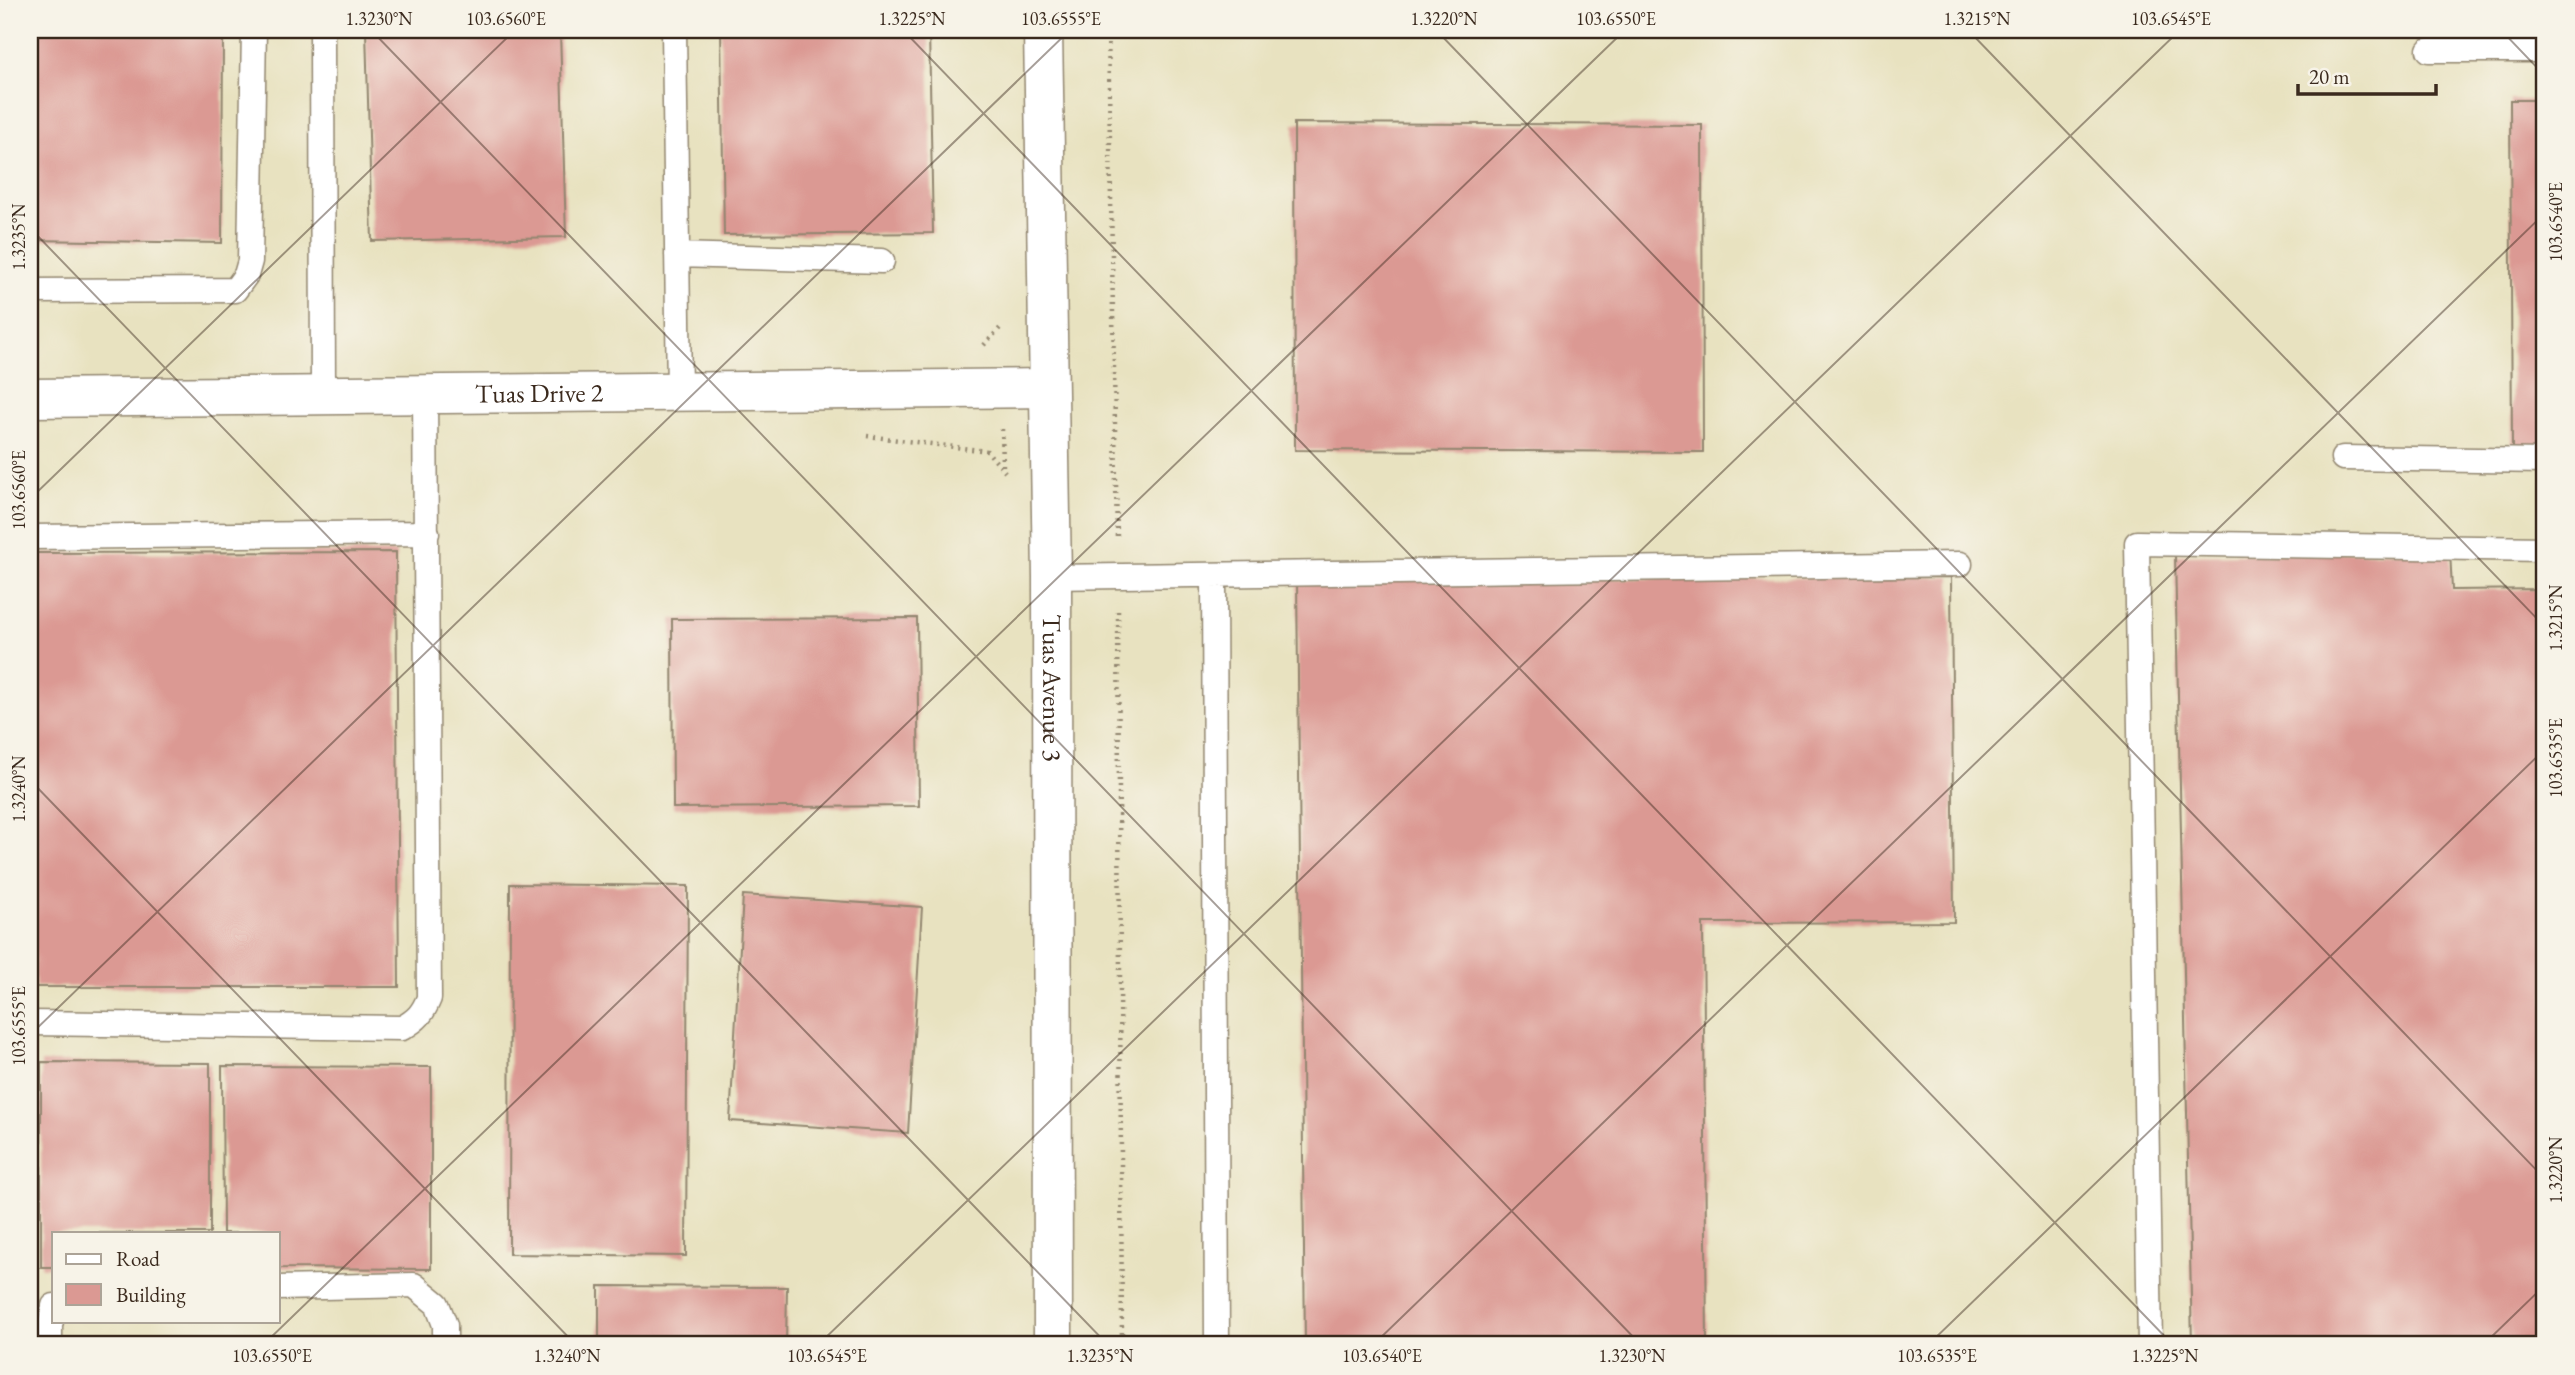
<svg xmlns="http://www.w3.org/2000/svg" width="2575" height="1375" font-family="'EB Garamond',serif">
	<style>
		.building { fill: #db9993 }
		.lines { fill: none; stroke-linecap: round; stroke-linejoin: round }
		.lane-casing { stroke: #92866f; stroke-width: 27 }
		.street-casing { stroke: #92866f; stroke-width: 41 }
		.path { stroke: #92866f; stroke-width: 4.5; stroke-dasharray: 2 5; stroke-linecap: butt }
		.lane { stroke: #fff; stroke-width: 24 }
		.street { stroke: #fff; stroke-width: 38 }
		.ticks { fill: none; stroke: #3b2a1e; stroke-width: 2; stroke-opacity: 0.45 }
		.labels { text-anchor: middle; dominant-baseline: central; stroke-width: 6; stroke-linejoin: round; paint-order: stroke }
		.street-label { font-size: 26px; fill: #3b2a1e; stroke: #f7f3e8 }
		.neatline { fill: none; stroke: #3b2a1e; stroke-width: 2.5 }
		.ticks-label { font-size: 18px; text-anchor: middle; fill: #3b2a1e }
	</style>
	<rect width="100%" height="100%" fill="#f7f3e8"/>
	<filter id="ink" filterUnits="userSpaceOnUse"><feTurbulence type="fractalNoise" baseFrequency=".0143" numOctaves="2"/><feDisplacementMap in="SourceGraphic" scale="14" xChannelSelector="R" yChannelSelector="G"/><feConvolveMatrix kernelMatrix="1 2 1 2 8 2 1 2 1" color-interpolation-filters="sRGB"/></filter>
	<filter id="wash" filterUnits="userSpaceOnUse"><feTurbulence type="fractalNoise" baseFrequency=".00686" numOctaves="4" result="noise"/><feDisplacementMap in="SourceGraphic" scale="28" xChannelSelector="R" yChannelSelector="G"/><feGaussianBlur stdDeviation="1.57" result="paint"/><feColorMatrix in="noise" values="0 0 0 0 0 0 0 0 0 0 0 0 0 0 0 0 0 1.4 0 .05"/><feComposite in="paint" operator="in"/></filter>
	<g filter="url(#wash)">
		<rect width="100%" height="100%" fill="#e8e2c0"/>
		<g id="blocks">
			<path class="building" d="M30 30H223L222 243 30 240Z
				M366 30H560L566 237 372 241Z
				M721 30H929L933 233 724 235Z
				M2510 100H2545V452H2512Z
				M1294 123 1702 125 1703 452 1295 450Z
				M2450 551 2452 590 2545 589V1345H2192L2175 555Z
				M396 552 399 987H35L34 908H30V553Z
				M1951 577 1954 922 1703 923 1707 1345H1305L1297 580Z
				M917 618 919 806 673 808 672 619Z
				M510 884 688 886 686 1256 509 1254Z
				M743 895 922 907 908 1133 730 1121Z
				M41 1062 210 1063V1233H54V1267H41Z
				M222 1066 431 1067V1269L278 1268V1233H223Z
				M599 1286 787 1287 786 1345H599Z"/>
		</g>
	</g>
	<g filter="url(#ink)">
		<use href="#blocks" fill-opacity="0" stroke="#92866f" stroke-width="2"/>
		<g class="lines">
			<defs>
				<path id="lane" d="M322 30 323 395
					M674 30 679 391
					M2429 50H2545
					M677 255 882 261
					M30 291 235 290 246 275 250 261 254 30
					M2343 458 2545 461
					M30 537 427 533
					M1214 575 1217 1345
					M1052 577 1960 564
					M30 1023 402 1028C417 1020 423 1013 429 998L425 394
					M278 1288 414 1285 437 1304 445 1325V1345
					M50 1345V1326L54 1306
					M2150 1345 2137 543 2545 549"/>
				<g id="street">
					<path id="s1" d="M1043 30 1052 577 1053 1345"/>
					<path id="s2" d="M30 398 1048 388"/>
				</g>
			</defs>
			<use href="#lane" class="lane-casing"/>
			<use href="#street" class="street-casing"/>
			<path class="path" d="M1108 30 1117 539
				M984 345 1002 326
				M1002 429 1003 466
				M867 436 987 451 1005 472
				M1118 611 1122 1345"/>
			<use href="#lane" class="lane"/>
			<use href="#street" class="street"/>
		</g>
	</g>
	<path class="ticks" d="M371 30 1641 1345M903 30 2173 1345M1436 30 2545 1179M1968 30 2545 627M2501 30 2545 76M30 228 1108 1345M30 499 515 30M30 780 576 1345M30 1035 1070 30M30 1331 43 1345M263 1345 1625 30M818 1345 2180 30M1373 1345 2545 213M1928 1345 2545 749M2483 1345 2545 1285"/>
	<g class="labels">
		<g class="street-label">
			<text stroke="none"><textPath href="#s2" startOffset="509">Tuas Drive 2</textPath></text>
			<text stroke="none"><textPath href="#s1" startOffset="658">Tuas Avenue 3</textPath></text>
		</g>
	</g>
	<rect width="2575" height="1375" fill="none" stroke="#f7f3e8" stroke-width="77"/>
	<rect x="52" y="1232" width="228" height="91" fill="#f7f3e8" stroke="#aca397" stroke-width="2"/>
	<rect x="66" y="1254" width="35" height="10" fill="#ffffff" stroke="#aca397" stroke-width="2"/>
	<text x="116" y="1266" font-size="21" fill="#3b2a1e">Road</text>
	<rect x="66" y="1284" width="35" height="21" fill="#db9993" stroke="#aca397" stroke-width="2"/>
	<text x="116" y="1302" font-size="21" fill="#3b2a1e">Building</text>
	<path d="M2298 84v10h138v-10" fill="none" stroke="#3b2a1e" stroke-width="3.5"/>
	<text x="2309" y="84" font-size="21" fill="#3b2a1e" stroke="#f7f3e8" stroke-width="5" paint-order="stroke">20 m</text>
	<rect x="38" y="38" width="2498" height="1298" class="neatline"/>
	<g class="ticks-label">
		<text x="379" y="25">1.3230°N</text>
		<text x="506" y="25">103.6560°E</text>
		<text x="912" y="25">1.3225°N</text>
		<text x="1061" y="25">103.6555°E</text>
		<text x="1444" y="25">1.3220°N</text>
		<text x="1616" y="25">103.6550°E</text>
		<text x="1977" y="25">1.3215°N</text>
		<text x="2171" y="25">103.6545°E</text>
		<text transform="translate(2556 222) rotate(-90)" y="6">103.6540°E</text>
		<text transform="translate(19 237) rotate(-90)" y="6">1.3235°N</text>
		<text transform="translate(19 490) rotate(-90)" y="6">103.6560°E</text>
		<text transform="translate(2556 618) rotate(-90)" y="6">1.3215°N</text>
		<text transform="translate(2556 758) rotate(-90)" y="6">103.6535°E</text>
		<text transform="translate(19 789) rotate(-90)" y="6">1.3240°N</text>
		<text transform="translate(19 1026) rotate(-90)" y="6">103.6555°E</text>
		<text transform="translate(2556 1170) rotate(-90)" y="6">1.3220°N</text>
		<text x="272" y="1362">103.6550°E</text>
		<text x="567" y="1362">1.3240°N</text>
		<text x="827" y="1362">103.6545°E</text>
		<text x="1100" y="1362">1.3235°N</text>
		<text x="1382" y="1362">103.6540°E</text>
		<text x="1632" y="1362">1.3230°N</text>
		<text x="1937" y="1362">103.6535°E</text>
		<text x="2165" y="1362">1.3225°N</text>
	</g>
</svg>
